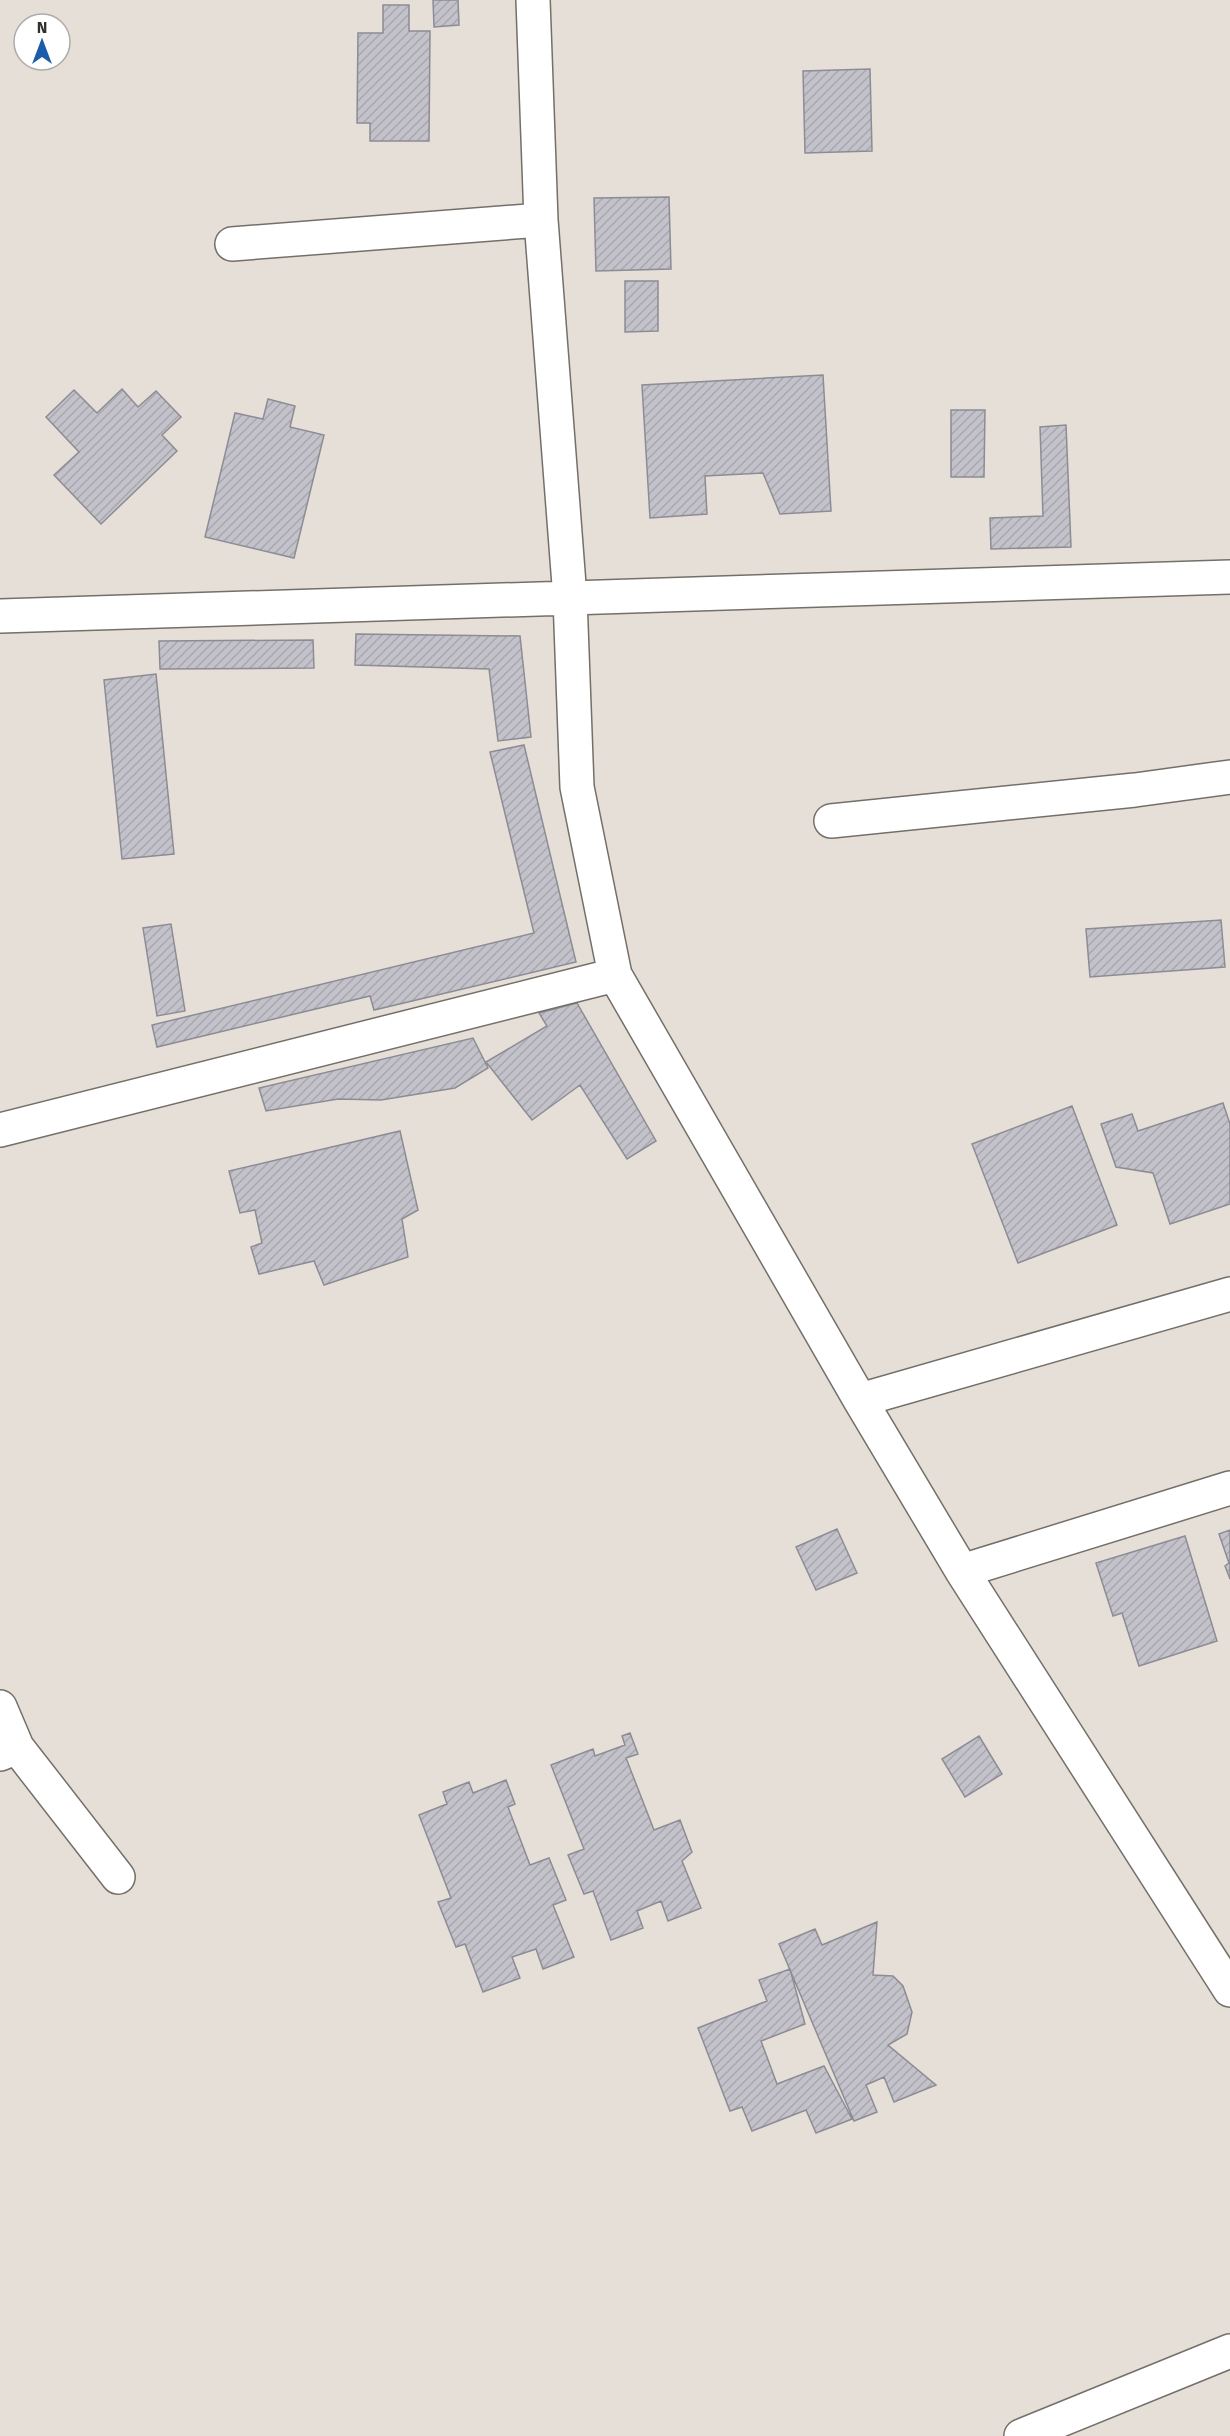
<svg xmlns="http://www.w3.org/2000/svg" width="1230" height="2436" font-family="'Fira Sans',sans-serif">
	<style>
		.building { fill: url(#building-hatch); stroke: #8d8c94; stroke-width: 1.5 }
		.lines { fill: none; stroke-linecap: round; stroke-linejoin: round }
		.minor-casing { stroke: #746f69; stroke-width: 36 }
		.minor { stroke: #fff; stroke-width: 33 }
	</style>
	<defs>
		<pattern id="building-hatch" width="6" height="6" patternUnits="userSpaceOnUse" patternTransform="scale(1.5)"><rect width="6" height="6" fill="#c3c2ca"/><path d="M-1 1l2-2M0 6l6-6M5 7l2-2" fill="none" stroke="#a8a7ae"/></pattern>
	</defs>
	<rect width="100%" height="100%" fill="#e5dfd8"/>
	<path class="building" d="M433 0H458L459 25 434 27Z
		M383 5H409V31H430L429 141H370V123H357L358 33H383Z
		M870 69 872 151 805 153 803 71Z
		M669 197 671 269 596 271 594 198Z
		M625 281H658V331L625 332Z
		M823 375 831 511 780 514 763 473 705 476 707 514 650 518 642 385Z
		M122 389 138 407 156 391 181 417 162 435 177 451 101 524 54 475 79 452 46 417 74 390 97 413Z
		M268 399 295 406 290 427 324 435 294 558 205 537 235 413 263 419Z
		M951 410H985L984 477H951Z
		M1066 425 1071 547 991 549 990 518 1043 516 1040 427Z
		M356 634 520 636 531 737 498 741 489 669 355 665Z
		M313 640 314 668 160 669 159 641Z
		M156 674 174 854 122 859 104 680Z
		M524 745 576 962 374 1010 370 996 157 1047 152 1025 534 933 490 752Z
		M1221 920 1225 967 1090 977 1086 929Z
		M171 924 185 1011 157 1016 143 928Z
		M577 1003 656 1141 627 1159 580 1085 532 1120 486 1062 547 1026 539 1013Z
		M473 1038 488 1068 455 1088 381 1100 338 1099 266 1111 259 1088Z
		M1223 1103 1230 1124V1204L1170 1224 1153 1173 1116 1167 1101 1124 1132 1114 1138 1131Z
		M1072 1106 1117 1225 1018 1263 972 1144Z
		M400 1131 418 1210 402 1219 408 1257 324 1285 314 1261 259 1274 251 1247 262 1243 255 1210 240 1213 229 1171Z
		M837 1529 857 1573 816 1590 796 1547Z
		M1230 1530V1579L1225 1566 1229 1563 1219 1534Z
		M1185 1536 1217 1641 1139 1666 1122 1613 1113 1616 1096 1563Z
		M630 1733 638 1754 626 1758 654 1830 680 1820 692 1852 682 1861 701 1908 668 1921 661 1901 637 1911 643 1928 611 1940 593 1891 584 1894 568 1855 584 1849 551 1765 593 1749 595 1756 625 1745 622 1736Z
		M979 1736 1002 1774 965 1797 942 1759Z
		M506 1780 515 1804 508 1807 530 1865 549 1858 566 1900 553 1905 574 1957 543 1969 536 1949 512 1957 520 1978 483 1992 465 1944 456 1947 438 1902 451 1898 419 1815 447 1804 443 1792 469 1782 473 1793Z
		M877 1922 873 1975 893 1976 903 1986 912 2012 907 2034 888 2045 936 2085 894 2102 884 2077 866 2085 877 2112 854 2121 779 1944 815 1929 822 1945Z
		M790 1969 805 2024 761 2041 777 2084 824 2066 852 2119 816 2133 806 2110 752 2131 742 2107 730 2111 698 2028 767 2001 759 1980Z"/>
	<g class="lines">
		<defs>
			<path id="minor" d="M533 0 541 220 570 598 577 787 615 975 860 1400 962 1571 1230 1990
				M232 244 541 220
				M0 616 1230 577
				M831 821 1135 790 1230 777
				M0 1130 615 975
				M860 1400 1230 1294
				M962 1571 1230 1488
				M0 1707 17 1747 0 1754
				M17 1747 118 1877
				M1021 2436 1230 2351"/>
		</defs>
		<use href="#minor" class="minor-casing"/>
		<use href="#minor" class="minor"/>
	</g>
	<g transform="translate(42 42)"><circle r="28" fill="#ffffff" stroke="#adacab" stroke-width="1.5"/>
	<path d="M0-4.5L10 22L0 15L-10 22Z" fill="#1c5cad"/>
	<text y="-9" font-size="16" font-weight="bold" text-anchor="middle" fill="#32302d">N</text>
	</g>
</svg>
